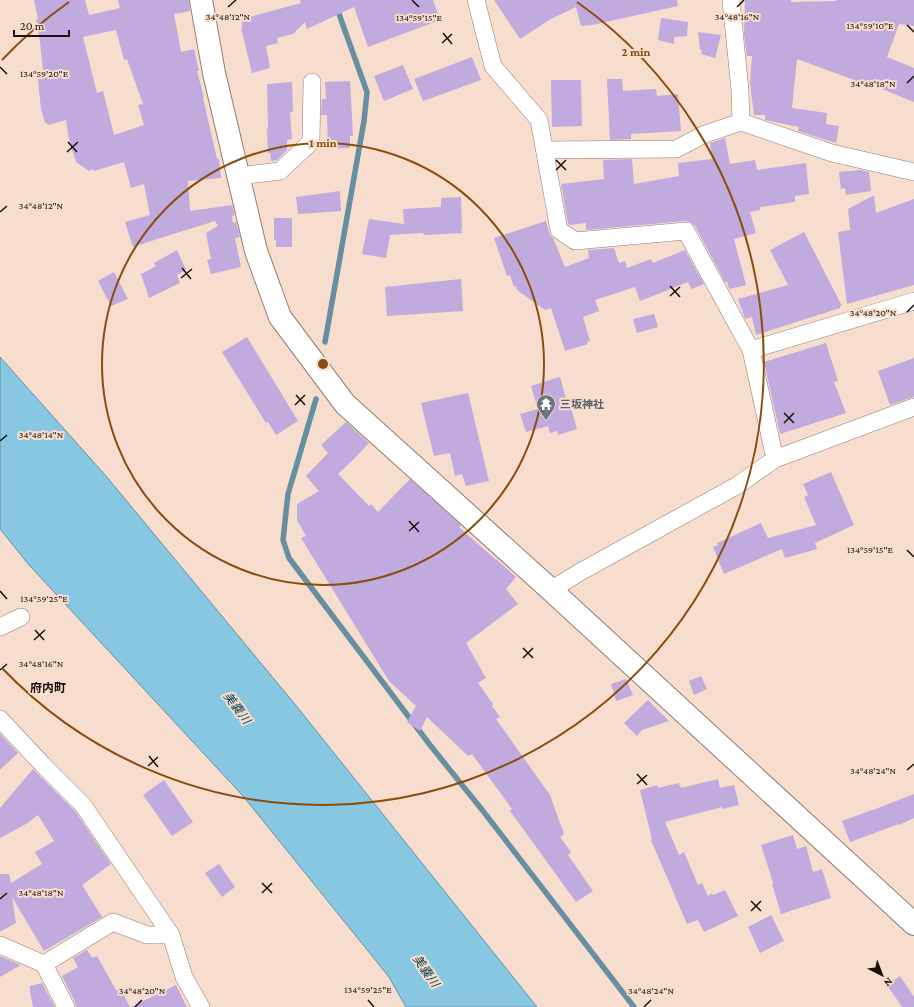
<svg xmlns="http://www.w3.org/2000/svg" width="914" height="1007" font-family="'Crimson Pro','Noto Sans JP',serif">
	<style>
		.water { fill: #87c7e2; stroke: #6690a2 }
		.lines { fill: none; stroke-linecap: round; stroke-linejoin: round }
		.stream { stroke: #6690a2; stroke-width: 5.5 }
		.building { fill: #c1aadd; fill-rule: evenodd }
		.street-casing { stroke: #937c6e; stroke-width: 18 }
		.secondary-casing { stroke: #937c6e; stroke-width: 24 }
		.street { stroke: #fff; stroke-width: 17 }
		.secondary { stroke: #fff; stroke-width: 22 }
		.ticks { fill: none; stroke: #19110b; stroke-width: 1.5 }
		.ring { fill: none; stroke: #8a4d0d; stroke-width: 2 }
		.labels { text-anchor: middle; dominant-baseline: central; stroke-width: 4; stroke-linejoin: round; paint-order: stroke }
		.worship-label { font-size: 11px; font-weight: bold; fill: #5b616d; stroke: #f7ddce; text-anchor: start }
		.neighbourhood-label { font-size: 12px; font-weight: bold; fill: #19110b; stroke: #f7ddce }
		.water-label { font-size: 12px; font-style: italic; fill: #013d4f; stroke: #f7ddce }
		.ticks-label { font-size: 10px; text-anchor: middle; fill: #19110b; stroke: #f7ddce; stroke-width: 4; stroke-linejoin: round; paint-order: stroke }
		.centre { fill: #8a4d0d; stroke: #f7ddce; stroke-width: 2 }
		.ring-label { font-size: 12px; text-anchor: middle; font-weight: bold; fill: #8a4d0d; stroke: #f7ddce; stroke-width: 4; stroke-linejoin: round; paint-order: stroke }
	</style>
	<rect width="100%" height="100%" fill="#f7ddce"/>
	<path class="water" d="M0 357 106 476 298 708 537 1007H406L389 977 243 796 29 565 0 529Z"/>
	<g class="lines">
		<path class="stream" d="M325 342 364 121 367 92 334 0
			M316 399 288 494 283 540 289 558 430 745 483 811 634 1007"/>
	</g>
	<path class="building" d="M34 0H85L89 15 120 8 118 0H189L190 11 174 14 181 52 194 49 199 71H197L204 98H203L217 159H219L221 178 188 181 190 211 232 205 235 215 232 216 233 223 236 222 240 237 235 238 241 267 211 274 207 260 211 259 206 233 218 226 215 221 170 235 133 247 125 222 150 215 144 184 131 188 124 162 94 171 93 169 89 171 76 162 69 140 66 120 48 125 47 123H45L41 109 37 71H43L40 42 36 19H38ZM116 30 124 60 127 59 143 104 138 105 144 125 114 135 103 91 97 93 83 37Z
		M300 0H433L440 20 368 47 354 7 307 29 305 22 293 34 277 38 278 43 266 46 270 68 252 73 241 28H242V19L301 3Z
		M494 0H677L678 6 592 25 581 26 576 7 549 20 520 39Z
		M745 0H791V2L836 1V0H914V26L899 24 887 57 914 68V102L877 87 876 88 797 59 792 108 827 113 826 124 839 126 836 143 798 131 799 127 765 120V115H754L750 84 752 56H747L744 34Z
		M661 18 688 22 687 36 674 37V44L658 40Z
		M698 32 721 35 715 58 701 54 702 50H700Z
		M472 57 481 80 423 101 414 79Z
		M403 65 413 89 384 101 374 76Z
		M607 79H622L623 91 656 89 657 96 678 94 681 131 631 134V139L610 140Z
		M551 80H581L582 126 552 127Z
		M350 81 353 136H350V148L328 149 327 115H321L322 99H326L325 82Z
		M292 82 293 112H290L292 139 287 140V150L277 160 271 161 270 153H268L267 128H268L267 84Z
		M725 138 730 164 755 160 757 170 806 163 809 194 795 196V202L760 207V210L750 212 756 233 734 239 746 285 729 289 727 281 725 282 695 226 690 222 685 221 586 230V223L570 225 568 224 561 184 604 179 603 160 632 159 634 184 679 176 678 163 712 159 710 143Z
		M861 170 869 172 871 191 846 195 845 188 841 189 839 172Z
		M340 191 341 211 298 214 296 197Z
		M874 195 876 213 914 199V285L847 304 838 232 850 230 848 209Z
		M461 197 462 229H461L462 233 424 235 423 233 390 235 386 258 362 254 369 219 404 224 403 209 441 207V198Z
		M274 218H292V247H276V240H274Z
		M546 221 550 235 553 238 565 267 589 258 588 250 614 248 619 263 625 261 627 268 651 259 653 263 685 250 704 284 691 289 688 282 640 301 635 287 595 300 599 311 583 317 590 341 587 342 588 344 565 351 551 308 545 310 517 290 516 286 514 287 510 275 507 276 494 238Z
		M804 232 842 306H840V308L756 335 752 317 745 319 738 299 788 285 770 250Z
		M177 250 186 270 177 275 180 283 149 298 141 274 156 266 154 263Z
		M114 272 128 299 111 306 98 281Z
		M461 279 463 311 387 316 385 287Z
		M654 314 658 327 637 333 633 319Z
		M247 337 298 421 276 435 268 422 266 423 222 352Z
		M826 343 838 381 834 382 846 413 780 434 764 362Z
		M914 358V397L910 398 890 405 878 371Z
		M560 377 567 402H569L577 429 558 435 557 431 550 433 548 426 526 432 520 414 538 409 531 386Z
		M468 393 489 481 466 486 462 474 455 476 450 453 434 456 421 403Z
		M346 422 369 443 355 458 338 474 369 506 371 504 378 512 410 479 461 525 459 527 496 560V559L516 577 506 589 518 604 466 643 486 678 478 683 493 704 492 706 500 717 496 719 550 795 564 834 560 837 571 852 568 855 593 891 576 902 510 811 512 809 472 754 468 756 427 717 420 731 407 722 416 706 389 681 301 538 306 536 297 520V504L319 491 306 476 328 453 321 445Z
		M831 472 854 525 815 543 817 549 785 558 782 549 724 574 713 547 718 545 717 543 761 523 768 538 816 525 804 497 808 495 803 484Z
		M701 676 707 689 694 695 689 681Z
		M626 679 633 695 616 701 611 684Z
		M648 700 669 721 642 730 637 736 624 723Z
		M0 734 18 753 0 770Z
		M33 769 75 811 111 864 82 885 102 917 44 951 12 897 16 923 0 932V874H9L11 883 42 864 35 852 54 841 38 815 26 824 0 838V808Z
		M718 779 720 788 734 785 739 805 722 809V807L665 822 679 855 684 852 698 885 702 883 708 896 712 893 713 895 725 890 738 916 704 932 698 920 687 924 651 840 652 839 640 790 658 785V788L679 783 681 788Z
		M164 780 193 822 172 836 143 795Z
		M914 794V818L899 825V824L850 842 842 821 872 810H873Z
		M793 835 797 849 806 846 813 872 822 869 831 898 781 914 772 884 773 883 770 873 761 845Z
		M219 864 235 887 222 897 205 873Z
		M771 915 784 941 760 953 748 927Z
		M87 950 92 958 97 956 116 990 120 988 130 1007H76L75 1002 62 976 78 967 73 958Z
		M0 956 21 965 0 977Z
		M900 976 914 997V1007H902L887 985Z
		M42 983 55 1007H33L30 992V986Z
		M176 985 187 1007H131Z"/>
	<g class="lines">
		<defs>
			<path id="street" d="M476 0 493 66 539 120 559 230 575 241 686 231 751 350 775 459
				M731 0 740 90 741 122 832 153 914 172
				M545 150 676 149 705 134 741 122
				M239 176 280 171 311 142 312 82
				M751 350 914 301
				M551 590 580 572 738 485 775 459 914 407
				M0 627 21 617
				M0 719 43 765 83 805 171 935 184 977 201 1007
				M0 945 44 964 66 1007
				M44 964 113 922 147 935H171"/>
			<path id="secondary" d="M201 0 214 73 256 251 280 317 345 404 551 590 914 924"/>
		</defs>
		<use href="#street" class="street-casing"/>
		<use href="#secondary" class="secondary-casing"/>
		<use href="#street" class="street"/>
		<use href="#secondary" class="secondary"/>
	</g>
	<path class="ticks" d="M412 0 419 7M228 7 236 0M737 7 744 0M907 25 914 32M443 33 452 44M442 43 452 34M0 67 7 74M907 83 914 76M68 142 77 152M67 152 78 142M556 160 566 170M556 170 566 160M0 212 7 206M182 268 191 279M181 278 192 269M670 286 680 297M670 296 680 287M907 312 914 305M296 395 305 405M295 405 305 395M784 413 794 423M784 423 794 413M0 441 7 435M409 521 419 532M409 531 419 522M907 550 914 557M0 591 7 599M35 630 44 640M34 640 45 630M523 648 533 658M523 658 533 648M0 670 7 664M149 756 158 767M148 766 158 757M907 770 914 764M637 774 647 785M637 784 647 775M262 883 272 893M262 893 272 883M0 899 7 893M751 901 761 911M751 911 761 901M368 1000 374 1007M135 1007 142 1000M644 1007 651 1000"/>
	<g class="ring">
		<circle cx="323" cy="364" r="221"/>
		<path d="M2 60A442 442 0 0 1 69 2M577 2A442 442 0 1 1 2 668"/>
	</g>
	<defs>
		<symbol id="temple-pin" viewBox="-11 -11 22 30"><path d="M0 17L-7.5 6A9.5 9.5 0 1 1 7.5 6Z" fill="#6b7280" stroke="#f7ddce"/><path d="M0-6L5-2H3V0L6.5 2.5H4V6H1.5V3h-3V6H-4V2.5H-6.5L-3 0V-2H-5Z" fill="#fff"/></symbol>
	</defs>
	<g fill-rule="evenodd">
		<use href="#temple-pin" x="535" y="393" width="22" height="30"/>
	</g>
	<g class="labels">
		<g class="worship-label">
			<text x="560" y="404">三坂神社</text>
		</g>
		<g class="neighbourhood-label">
			<text x="48" y="688">府内町</text>
		</g>
		<g class="water-label">
			<text transform="translate(237 708) rotate(53)">美嚢川</text>
			<text transform="translate(426 971) rotate(55)">美嚢川</text>
		</g>
	</g>
	<g class="ticks-label">
		<text x="228" y="20">34°48'12"N</text>
		<text x="737" y="20">34°48'16"N</text>
		<text x="419" y="21">134°59'15"E</text>
		<text x="870" y="29">134°59'10"E</text>
		<text x="44" y="77">134°59'20"E</text>
		<text x="873" y="87">34°48'18"N</text>
		<text x="41" y="209">34°48'12"N</text>
		<text x="873" y="316">34°48'20"N</text>
		<text x="41" y="438">34°48'14"N</text>
		<text x="870" y="553">134°59'15"E</text>
		<text x="44" y="602">134°59'25"E</text>
		<text x="41" y="667">34°48'16"N</text>
		<text x="873" y="774">34°48'24"N</text>
		<text x="41" y="896">34°48'18"N</text>
		<text x="368" y="993">134°59'25"E</text>
		<text x="142" y="994">34°48'20"N</text>
		<text x="651" y="994">34°48'24"N</text>
	</g>
	<circle cx="323" cy="364" r="6" class="centre"/>
	<g class="ring-label">
		<text x="636" y="56">2 min</text>
		<text x="323" y="147">1 min</text>
	</g>
	<g transform="translate(882 975) rotate(138)" stroke="#f7ddce" stroke-width="3" paint-order="stroke">
	<path d="M0-3L7 15L0 10L-7 15Z" fill="#19110b"/>
	<text y="-6" font-size="11" font-weight="bold" text-anchor="middle" fill="#19110b">N</text>
	</g>
	<path d="M14 30v6h55v-6" fill="none" stroke="#19110b" stroke-width="2"/>
	<text x="20" y="30" font-size="12" fill="#19110b" stroke="#f7ddce" stroke-width="3" paint-order="stroke">20 m</text>
</svg>
